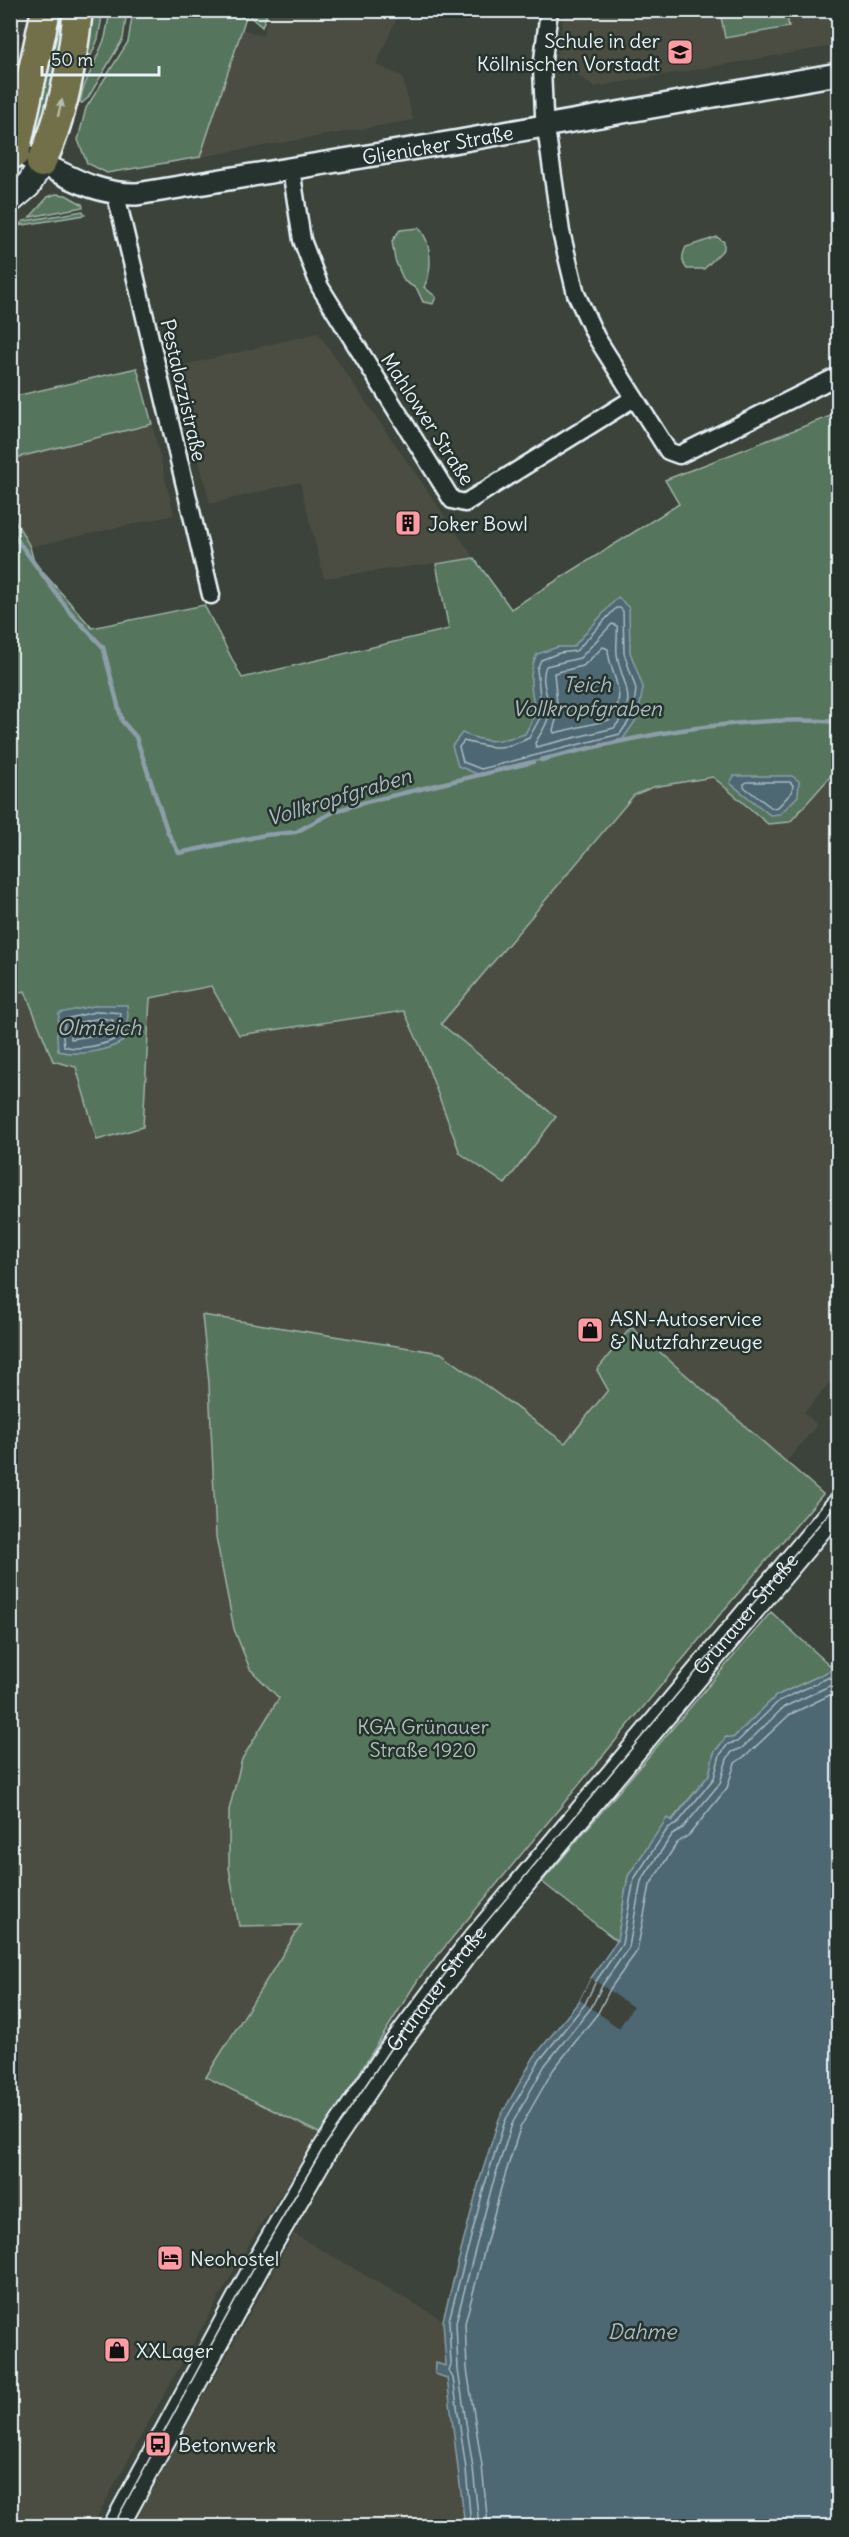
<svg xmlns="http://www.w3.org/2000/svg" width="849" height="2537" font-family="Delius,sans-serif">
	<style>
		.built { fill: #4b4e43 }
		.green { fill: #56745d; stroke: #9fb2aa; stroke-width: 1.5 }
		.water { fill: #4e6772; stroke: #8c9ea8; stroke-width: 1.5 }
		.pier { fill: #3c433a }
		.lines { fill: none; stroke-linecap: round; stroke-linejoin: round }
		.shore { stroke: #aabac2; stroke-width: 1.5 }
		.stream { stroke: #8c9ea8; stroke-width: 4.5 }
		.minor-casing { stroke: #e8f1f8; stroke-width: 21 }
		.tertiary-casing { stroke: #e8f1f8; stroke-width: 26 }
		.secondary-casing { stroke: #e8f1f8; stroke-width: 28 }
		.trunk-casing { stroke: #e8f1f8; stroke-width: 33 }
		.minor { stroke: #26332d; stroke-width: 16 }
		.tertiary { stroke: #26332d; stroke-width: 21 }
		.secondary { stroke: #26332d; stroke-width: 24 }
		.trunk { stroke: #71704a; stroke-width: 28 }
		.tram { stroke: #e8f1f8; stroke-width: 1.5 }
		.oneway { fill: #b8bdb2 }
		.labels { text-anchor: middle; dominant-baseline: central; stroke-width: 5; stroke-linejoin: round; paint-order: stroke }
		.poi-label { font-size: 20px; fill: #e8f1f8; stroke: #26332d; text-anchor: start }
		.street-label { font-size: 20px; fill: #e8f1f8; stroke: #26332d }
		.park-label { font-size: 20px; fill: #aebfba; stroke: #26332d }
		.water-label { font-size: 21px; font-style: italic; fill: #aabac2; stroke: #26332d }
	</style>
	<rect width="100%" height="100%" fill="#3c433a"/>
	<filter id="ink" filterUnits="userSpaceOnUse"><feTurbulence type="fractalNoise" baseFrequency=".0167" numOctaves="2"/><feDisplacementMap in="SourceGraphic" scale="12" xChannelSelector="R" yChannelSelector="G"/><feConvolveMatrix kernelMatrix="1 2 1 2 8 2 1 2 1" color-interpolation-filters="sRGB"/></filter>
	<g filter="url(#ink)">
		<path class="built" d="M271 11H400L376 65 402 76 413 120 200 157 242 29 262 36Z
			M565 11H838V45L594 87 556 58Z
			M318 333 474 558 324 578 300 482 210 504 176 367Z
			M152 424 174 515 30 547 11 511 10 459Z
			M838 768V1373L804 1413 817 1425 787 1461 631 1327 608 1390 565 1444 441 1353 202 1316 209 1383 216 1537 234 1629 250 1669 279 1698 242 1759 229 1810 301 1925 206 2077 321 2134 259 2227 158 2405 92 2526H11V993L25 990 53 1061 75 1067 97 1139 143 1127 150 998 211 986 240 1035 404 1011 420 1046 556 1117 440 1024 634 795 653 787 713 777 768 824 790 822Z
			M294 2234 443 2320 445 2363 465 2526H132Z"/>
		<path class="green" d="M61 11H70L44 133 35 130Z
			M91 11H103L98 39 78 86Z
			M110 11H127L123 39 88 98 82 103 80 102 83 89 105 38Z
			M133 11H268L262 27 247 14 200 157 107 173 87 163 78 140 86 108 128 42Z
			M720 11H786L789 27 725 38Z
			M56 194 66 195 82 204 83 207 30 217 48 197Z
			M83 211 85 215 17 226 24 221Z
			M419 228C432 242 433 271 424 287L436 297 433 304 423 302 417 289 404 281 395 260 392 241 400 230Z
			M717 237 724 242V249L704 269H687C681 261 682 255 686 247Z
			M137 368 152 424 11 459V397Z
			M838 413V768L790 822 768 824 713 777 653 787 634 795 441 1024 556 1117 505 1184 460 1153 420 1046 404 1011 239 1035 211 986 150 998 143 1127 97 1140 76 1067 53 1061 25 991 11 994 10 511 30 547 34 562 92 628 204 605 242 678 449 629 436 564 474 558 511 609 679 504 665 480Z
			M202 1315 441 1353 565 1443 608 1390 597 1370 631 1327 823 1494 717 1618 419 1978 321 2134 206 2077 301 1925 239 1926 229 1868V1810L242 1759 279 1698 250 1669 234 1629 216 1537 209 1383Z
			M771 1612 834 1669 776 1696 733 1738 726 1737 714 1753 709 1775 671 1821 667 1819 628 1876 617 1941 542 1882Z"/>
		<path class="water" d="M618 597 629 608 630 652 643 687 638 717 623 739 480 775 458 766 452 746 462 733C488 744 498 742 525 734L536 713C531 691 527 674 537 654L558 647H573Z
			M734 776H792L799 781 798 796 780 814 770 815 730 783Z
			M98 1005H127L128 1016 123 1041C106 1052 77 1056 58 1051L57 1037 59 1013Z
			M838 1667V2526H465L447 2378 435 2374 436 2363 446 2366 443 2320 479 2182 499 2119 534 2057 580 2000 591 1978 617 1941 628 1876 667 1818 672 1821 709 1775 714 1753 726 1737 733 1738 776 1696Z"/>
		<path class="pier" d="M591 1978 633 2007 619 2028 580 2000Z"/>
		<g class="lines">
			<path class="shore" d="M616 608H620L623 611 624 653 636 689 633 715 620 734 481 769 463 762 459 747 464 741C491 748 502 751 529 738L542 714 537 669 541 660 559 653 576 651Z
				M612 624 617 626C618 635 616 645 617 654 621 685 641 697 614 728L536 747 535 743C540 735 549 722 549 713 550 698 539 681 546 666L580 658Z
				M603 647 608 649C609 676 631 694 609 720L554 733 553 730 558 714 554 673 583 666Z
				M747 782H790L793 785 792 792 778 807 772 808 744 787V784Z
				M99 1011 121 1013 117 1038C106 1045 77 1051 64 1046L63 1037 65 1019Z
				M100 1018 113 1020 110 1033 71 1039 72 1024Z
				M471 2526 466 2469 453 2378 449 2371 451 2364 449 2320 485 2184 505 2121 539 2061 585 2004 596 1981 622 1944 634 1879 668 1828 677 1824 714 1778 720 1755 728 1744 737 1742 779 1701 838 1673
				M479 2526 473 2468 458 2370 456 2322 492 2186 512 2124 545 2065 591 2008 603 1984 629 1947 641 1881 672 1835 682 1829 720 1783 727 1759 732 1752 742 1748 784 1707 838 1682
				M488 2526 482 2466 467 2369 465 2323 501 2188 520 2128 553 2070 598 2013 610 1989 637 1951 650 1885 677 1843 689 1835 727 1788 735 1763 748 1754 789 1715 838 1691"/>
			<path class="stream" d="M10 530 69 611 103 647 122 721 136 737 168 833 179 853 265 835 296 832 335 811 366 802 533 762
				M541 760C639 735 737 715 838 722"/>
			<defs>
				<path id="minor" d="M549 10 542 68 544 114 561 232 576 294 596 337 668 451 679 455 838 376
					M291 169 302 240 320 287 452 500 465 503 634 398
					M116 195 211 595"/>
				<g id="tertiary">
					<path id="s1" d="M27 157C65 173 93 195 137 194L459 141 838 74"/>
				</g>
				<path id="secondary" d="M10 201 28 186 41 163
					M116 2526 256 2268 324 2151 391 2051 470 1946 838 1506"/>
				<path id="trunk" d="M15 153 46 10
					M41 163C62 120 73 58 78 10"/>
			</defs>
			<use href="#minor" class="minor-casing"/>
			<use href="#tertiary" class="tertiary-casing"/>
			<use href="#secondary" class="secondary-casing"/>
			<use href="#trunk" class="trunk-casing"/>
			<use href="#minor" class="minor"/>
			<use href="#tertiary" class="tertiary"/>
			<use href="#secondary" class="secondary"/>
			<use href="#trunk" class="trunk"/>
			<path class="tram" id="s2" d="M113 2526 254 2266 322 2150 390 2049 459 1955 838 1502"/>
		</g>
		<defs><path id="oneway-solid" d="M-6-.8H1V-3.2L6.5 0L1 3.2V.8H-6Z" transform="scale(1.5)"/></defs>
		<use class="oneway" href="#oneway-solid" transform="translate(60 108) rotate(-76)"/>
	</g>
	<defs>
		<symbol id="school-square" viewBox="-11 -11 22 22"><rect x="-9" y="-9" width="18" height="18" rx="4" fill="#ff9aa2" stroke="#26332d"/><path d="M0-5L7-2L0 1L-7-2ZM-4 1L0 2.5L4 1V4Q0 6-4 4Z" fill="#111"/></symbol>
		<symbol id="building-square" viewBox="-11 -11 22 22"><rect x="-9" y="-9" width="18" height="18" rx="4" fill="#ff9aa2" stroke="#26332d"/><path d="M-4-6H4V6H1V3H-1V6H-4ZM-2.5-4.3h1.7v1.8h-1.7ZM.8-4.3h1.7v1.8H.8ZM-2.5-1h1.7V.8h-1.7ZM.8-1h1.7V.8H.8Z" fill="#111"/></symbol>
		<symbol id="shop-square" viewBox="-11 -11 22 22"><rect x="-9" y="-9" width="18" height="18" rx="4" fill="#ff9aa2" stroke="#26332d"/><path d="M-5-2.5h2.3a2.7 3.5 0 0 1 5.4 0H5L5.5 6h-11ZM-1.5-2.5h3a1.5 2.3 0 0 0-3 0Z" fill="#111"/></symbol>
		<symbol id="hotel-square" viewBox="-11 -11 22 22"><rect x="-9" y="-9" width="18" height="18" rx="4" fill="#ff9aa2" stroke="#26332d"/><path d="M-6-4.5h1.5V1H6V5H4.5V3h-9V5H-6ZM-4 0a1.8 1.8 0 1 1 3.6 0ZM.5 0V-2.5h3Q6-2.5 6 0Z" fill="#111"/></symbol>
		<symbol id="bus-square" viewBox="-11 -11 22 22"><rect x="-9" y="-9" width="18" height="18" rx="4" fill="#ff9aa2" stroke="#26332d"/><path d="M-5-6H5V4H4V6H2V4H-2V6H-4V4H-5ZM-3.5-4V0h7V-4ZM-3.5 1.2v1.5H-2V1.2ZM2 1.2v1.5H3.5V1.2Z" fill="#111"/></symbol>
	</defs>
	<g fill-rule="evenodd">
		<use href="#school-square" x="665" y="37" width="30" height="30"/>
		<use href="#building-square" x="393" y="508" width="30" height="30"/>
		<use href="#shop-square" x="575" y="1315" width="30" height="30"/>
		<use href="#hotel-square" x="155" y="2243" width="30" height="30"/>
		<use href="#shop-square" x="102" y="2335" width="30" height="30"/>
		<use href="#bus-square" x="143" y="2429" width="30" height="30"/>
	</g>
	<g class="labels">
		<g class="poi-label">
			<text x="660" y="40" text-anchor="end">Schule in der<tspan x="660" dy="23">Köllnischen Vorstadt</tspan></text>
			<text x="428" y="523">Joker Bowl</text>
			<text x="610" y="1318">ASN-Autoservice<tspan x="610" dy="23">&amp; Nutzfahrzeuge</tspan></text>
			<text x="190" y="2258">Neohostel</text>
			<text x="136" y="2350">XXLager</text>
			<text x="178" y="2444">Betonwerk</text>
		</g>
		<g class="street-label">
			<text stroke="none"><textPath href="#s1" startOffset="422">Glienicker Straße</textPath></text>
			<text transform="translate(184 390) rotate(77)">Pestalozzistraße</text>
			<text transform="translate(428 419) rotate(57)">Mahlower Straße</text>
			<text stroke="none"><textPath href="#s2" startOffset="1114">Grünauer Straße</textPath></text>
			<text stroke="none"><textPath href="#s2" startOffset="628">Grünauer Straße</textPath></text>
		</g>
		<g class="park-label">
			<text x="423" y="1726">KGA Grünauer<tspan x="423" dy="23">Straße 1920</tspan></text>
		</g>
		<g class="water-label">
			<text x="587" y="684">Teich<tspan x="587" dy="24">Vollkropfgraben</tspan></text>
			<text transform="translate(339 797) rotate(-17)">Vollkropfgraben</text>
			<text x="99" y="1027">Olmteich</text>
			<text x="642" y="2331">Dahme</text>
		</g>
	</g>
	<rect width="849" height="2537" fill="none" stroke="#26332d" stroke-width="36"/>
	<rect x="18" y="18" width="813" height="2501" fill="none" stroke="#e8f1f8" stroke-width="2" filter="url(#ink)"/>
	<path d="M42 66v9h117v-9" fill="none" stroke="#e8f1f8" stroke-width="3"/>
	<text x="51" y="66" font-size="18" fill="#e8f1f8" stroke="#26332d" stroke-width="4.5" paint-order="stroke">50 m</text>
</svg>
